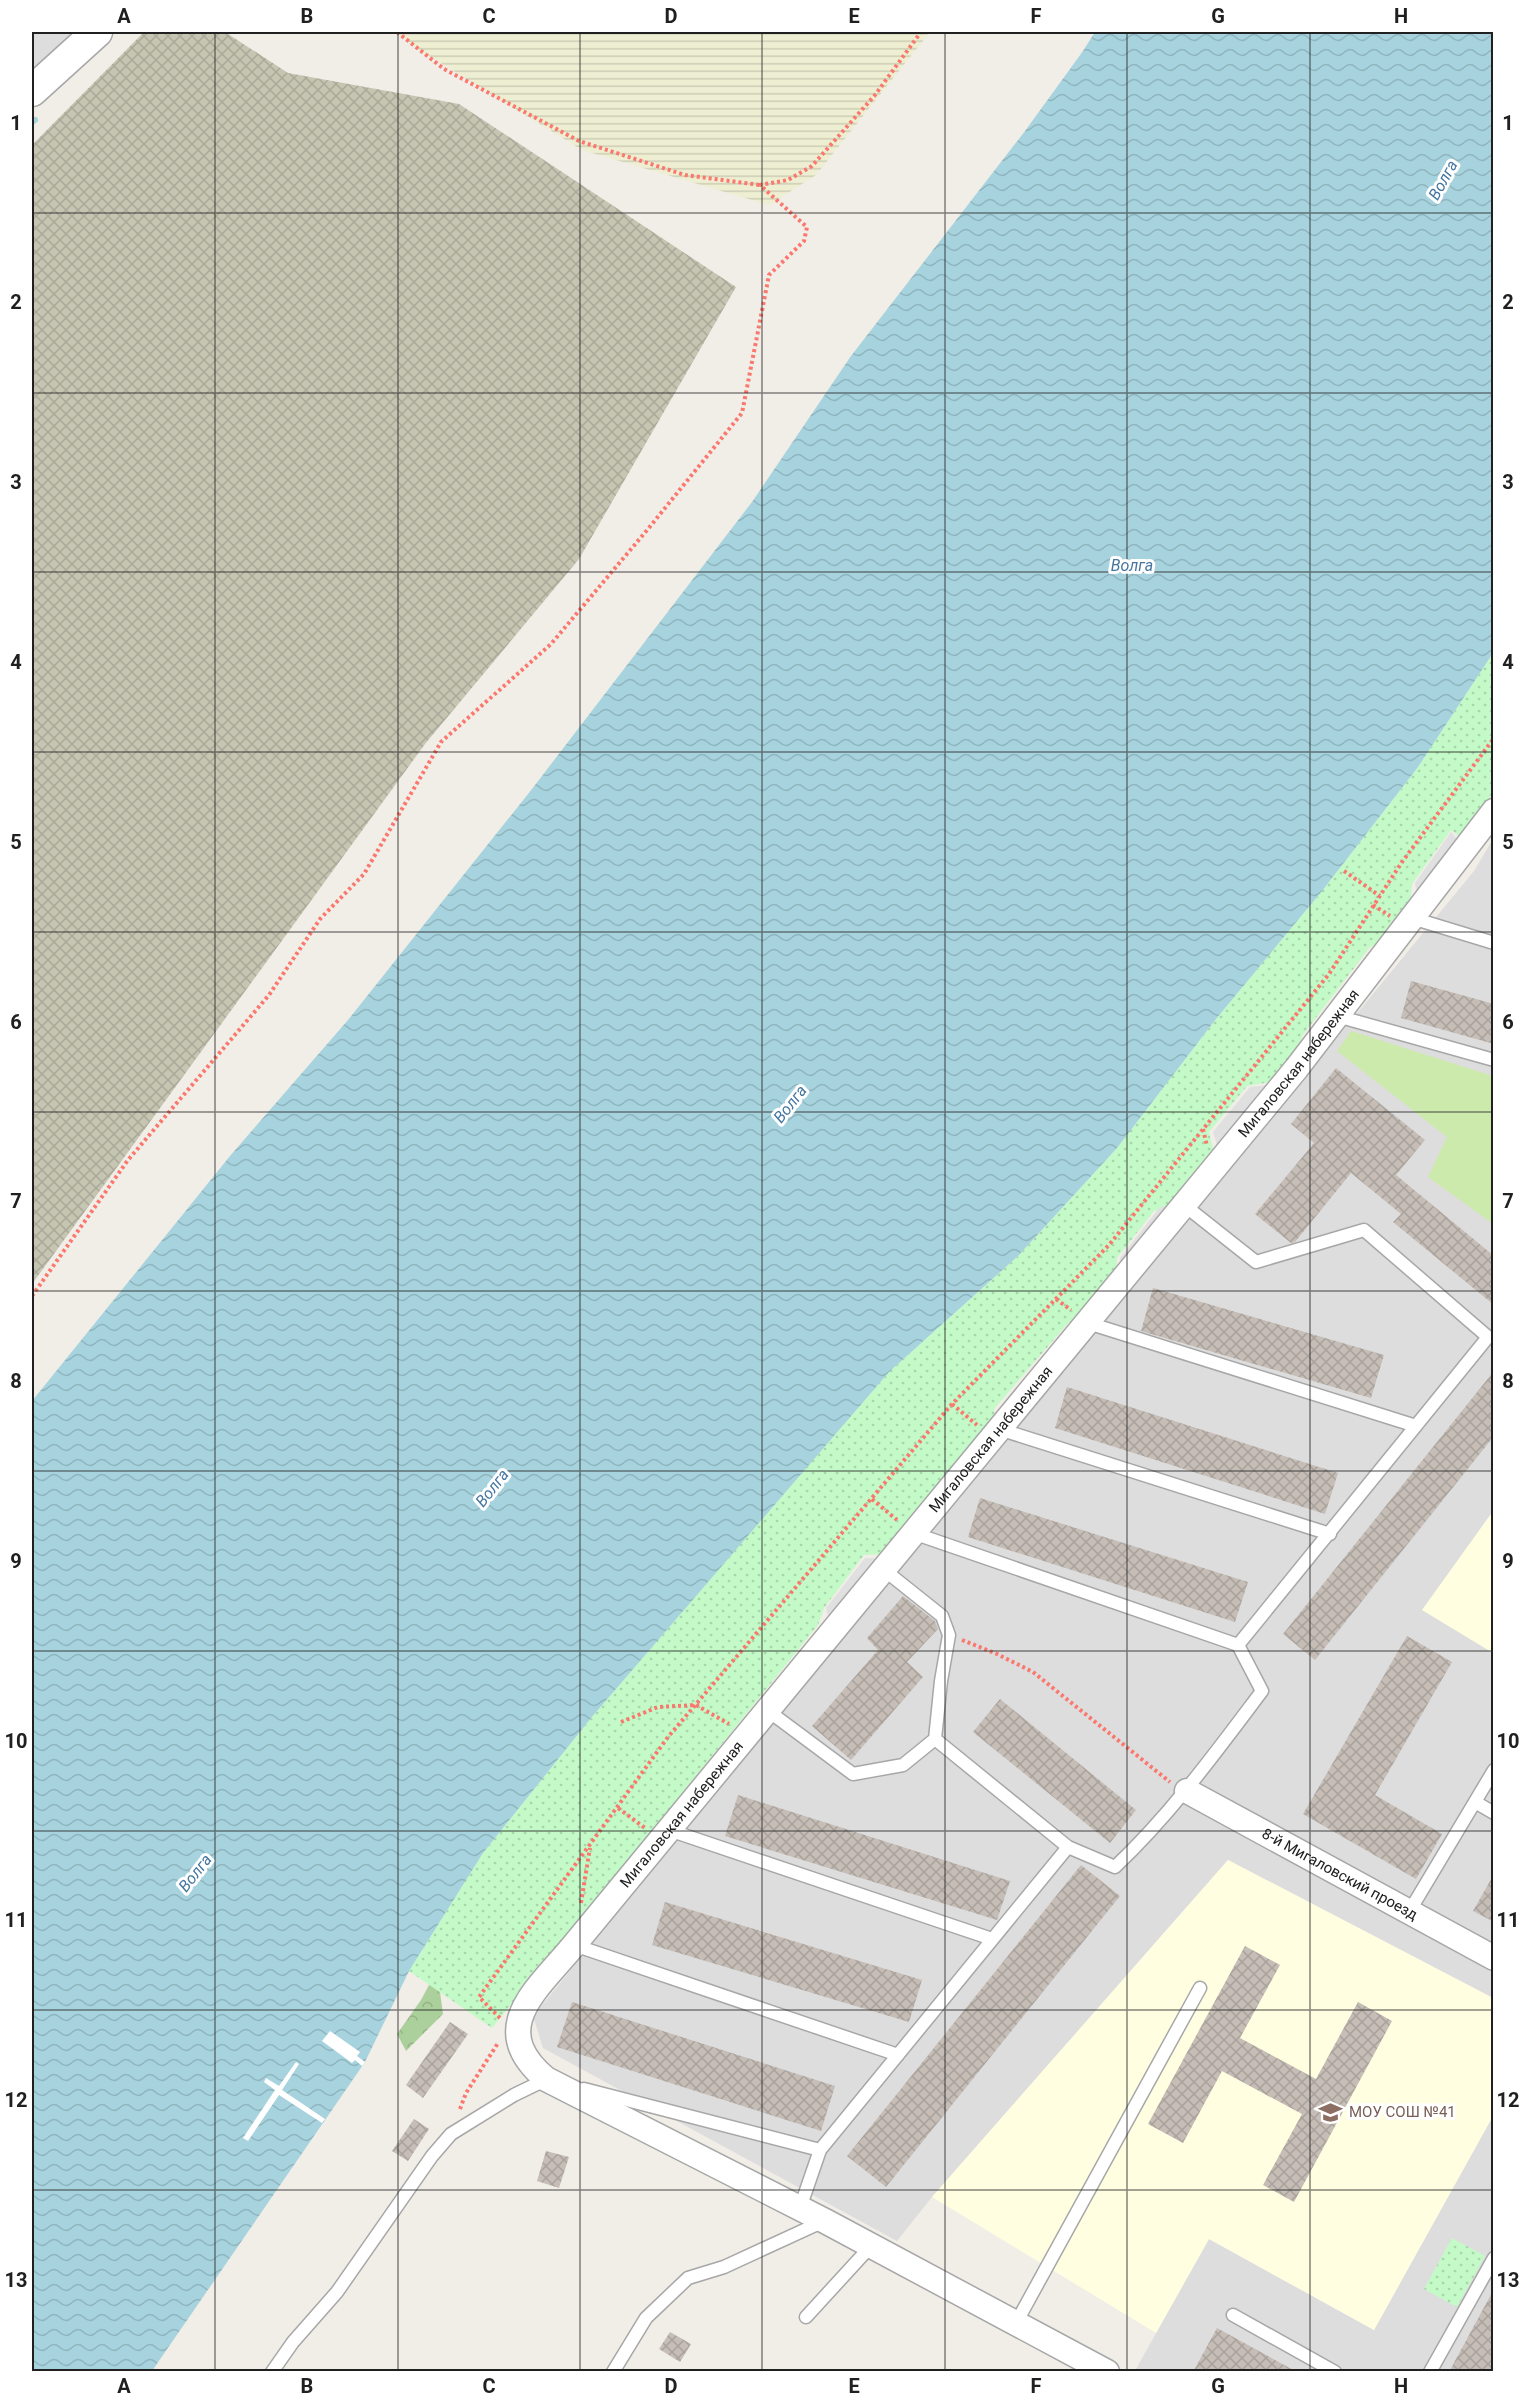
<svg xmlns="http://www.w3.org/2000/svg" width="1525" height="2403" font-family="Roboto,sans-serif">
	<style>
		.residential { fill: #dedddd }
		.education { fill: #fffee1 }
		.construction { fill: url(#construction-cross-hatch) }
		.farmland { fill: url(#farmland-rules) }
		.grass { fill: #cdeaad }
		.forest { fill: url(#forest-crowns) }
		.park { fill: url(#park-dots) }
		.parking { fill: #e0e0e0 }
		.water { fill: url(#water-waves) }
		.pier { fill: #fff }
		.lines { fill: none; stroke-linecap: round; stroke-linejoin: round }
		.stream { stroke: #a7d3de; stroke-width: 6 }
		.building { fill: url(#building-cross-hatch) }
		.service-casing { stroke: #a7a7a7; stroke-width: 15 }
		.minor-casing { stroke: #a7a7a7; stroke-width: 27 }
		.tertiary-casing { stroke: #a7a7a7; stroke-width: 33 }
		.path { stroke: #fa786e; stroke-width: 4; stroke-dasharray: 3 3; stroke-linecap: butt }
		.service { stroke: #fff; stroke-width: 12 }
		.minor { stroke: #fff; stroke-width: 24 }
		.tertiary { stroke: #fff; stroke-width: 30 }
		.grid { fill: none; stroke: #202020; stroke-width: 1.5; stroke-opacity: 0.55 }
		.labels { text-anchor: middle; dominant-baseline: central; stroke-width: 6; stroke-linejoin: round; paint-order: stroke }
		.street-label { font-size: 15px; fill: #202020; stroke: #fff }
		.education-label { font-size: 15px; fill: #785e54; stroke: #fff; text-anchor: start }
		.water-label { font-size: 16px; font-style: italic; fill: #4576a1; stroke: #fff }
		.neatline { fill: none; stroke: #202020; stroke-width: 2 }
		.grid-label { font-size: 20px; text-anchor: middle; font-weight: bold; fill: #202020 }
	</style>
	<defs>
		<pattern id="construction-cross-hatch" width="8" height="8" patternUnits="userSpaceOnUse" patternTransform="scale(1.5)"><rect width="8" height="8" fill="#c5c5b2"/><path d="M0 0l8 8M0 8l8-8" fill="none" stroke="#a9a999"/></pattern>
		<pattern id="farmland-rules" width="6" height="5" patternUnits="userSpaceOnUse" patternTransform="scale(1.5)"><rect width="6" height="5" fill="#eeefd2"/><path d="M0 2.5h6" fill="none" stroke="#cccdb4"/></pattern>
		<pattern id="forest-crowns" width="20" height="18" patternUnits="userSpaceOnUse" patternTransform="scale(1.5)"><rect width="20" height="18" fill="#acd09b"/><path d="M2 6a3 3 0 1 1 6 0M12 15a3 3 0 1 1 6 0" fill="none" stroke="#94b285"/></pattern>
		<pattern id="park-dots" width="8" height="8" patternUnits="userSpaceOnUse" patternTransform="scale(1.5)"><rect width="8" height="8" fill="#c4fac7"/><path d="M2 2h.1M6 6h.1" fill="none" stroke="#a8d6ab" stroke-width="1.8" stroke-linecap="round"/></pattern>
		<pattern id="water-waves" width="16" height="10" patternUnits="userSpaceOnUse" patternTransform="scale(1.5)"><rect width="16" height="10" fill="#a7d3de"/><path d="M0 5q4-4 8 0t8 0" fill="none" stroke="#8fb5be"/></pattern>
		<pattern id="building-cross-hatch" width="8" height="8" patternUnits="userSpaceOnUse" patternTransform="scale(1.5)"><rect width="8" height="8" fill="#c5bdb6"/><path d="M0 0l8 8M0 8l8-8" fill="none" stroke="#a9a29c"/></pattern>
	</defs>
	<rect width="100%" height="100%" fill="#f1ede7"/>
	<path class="residential" d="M32 32H85L32 80Z
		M1493 839V1998L1228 1860 932 2197 897 2241 543 2048 533 2016 1474 871Z
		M1493 2116V2371L1142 2372 1136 2369 1209 2239 1374 2330Z"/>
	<path class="education" d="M1493 1511V1653L1422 1610Z
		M1228 1860 1493 1998V2116L1374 2330 1209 2239 1156 2333 932 2197Z"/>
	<path class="construction" d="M144 32H225L288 73 459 104 736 287 579 559 425 744 32 1284V145Z"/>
	<path class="farmland" d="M395 32H930L816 175 769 205 582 150 418 49Z"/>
	<path class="grass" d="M1351 1031 1493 1076V1224L1428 1177 1447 1137 1337 1051Z"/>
	<path class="forest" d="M437 1970 443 2014 406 2051 397 2034 421 2000Z"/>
	<path class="park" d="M1493 653V792L1463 839 1451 830 1412 884 1410 907 1386 940 1370 947 1302 1036 1300 1053 1277 1081 1247 1086 1209 1132 1215 1156 1171 1206 1154 1211 1117 1258 1116 1278 1086 1313 1068 1323 994 1409 996 1422 885 1554 864 1555 824 1608 818 1625 492 2028 409 1971 483 1853 591 1718 816 1456 889 1372 1018 1256 1117 1148 1216 1019 1322 891 1418 767Z
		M1452 2238 1485 2256 1457 2307 1424 2289Z"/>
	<path class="parking" d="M1451 832 1460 843 1418 899 1415 883Z
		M1284 1083 1221 1159 1213 1132 1250 1087Z
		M1171 1206 1122 1281 1120 1258 1160 1207Z
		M865 1558 891 1559 832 1631 826 1608Z"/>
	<path class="water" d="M1095 32H1493V653L1418 767 1322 891 1216 1019 1117 1148 1018 1256 889 1372 591 1718 483 1853 409 1971 365 2062 152 2371 32 2372V1401L230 1156 348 1020 532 789 752 502 851 356 1025 131 1083 51Z"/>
	<path class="pier" d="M330 2031 360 2052 357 2056 365 2062 362 2066 355 2060 352 2063 322 2041Z
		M296 2062 299 2064 282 2090 325 2119 322 2123 279 2095 248 2141 243 2138 275 2090 264 2082 266 2078 279 2086Z"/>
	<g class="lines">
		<path class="stream" d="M32 122 35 120"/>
	</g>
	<path class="building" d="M1411 981 1494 1004V1044L1401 1018Z
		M1336 1068 1425 1140 1396 1175 1494 1256V1305L1393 1222 1401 1214 1351 1173 1295 1242 1291 1243 1255 1214 1314 1143 1291 1124Z
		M1153 1288 1384 1355 1371 1398 1141 1331Z
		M1494 1371V1436L1315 1660 1283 1634Z
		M1067 1387 1338 1473 1325 1514 1055 1428Z
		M980 1498 1248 1582 1235 1622 968 1537Z
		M903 1596 935 1621 938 1629 907 1662 923 1677 851 1760 812 1726 878 1650 867 1638Z
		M1407 1636 1452 1662 1375 1795 1442 1834 1416 1879 1303 1814Z
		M1000 1699 1136 1810 1110 1843 973 1732Z
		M738 1795 1010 1881 997 1920 725 1836Z
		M1081 1865 1120 1896 886 2187 847 2156Z
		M1494 1874V1922L1473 1911Z
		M665 1902 922 1980 909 2022 652 1945Z
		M1245 1946 1280 1965 1240 2038 1316 2079 1358 2002 1392 2021 1294 2202 1263 2185 1302 2114 1222 2071 1183 2143 1148 2124Z
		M572 2002 835 2086 821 2131 557 2047Z
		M450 2022 468 2034 423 2098 406 2085Z
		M414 2119 429 2129 408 2161 392 2151Z
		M546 2151 569 2157 559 2188 537 2181Z
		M1494 2289V2372H1449Z
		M1217 2328 1297 2372H1193Z
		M670 2332 691 2344 680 2362 659 2349Z"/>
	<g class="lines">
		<defs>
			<path id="service" d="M1412 918 1494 943
				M1337 1016 1494 1060
				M1184 1205 1256 1262 1364 1230 1488 1337 1238 1645
				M1088 1323 1416 1426
				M999 1429 1330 1534
				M913 1533 1238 1645 1262 1691C1216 1752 1171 1814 1115 1867L1068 1847
				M883 1569 942 1616 949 1635 941 1681 935 1739
				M767 1710 853 1774 903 1765 935 1739 1068 1847 820 2150
				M1475 1802 1494 1813
				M669 1830 992 1939
				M1409 1912 1494 1770
				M574 1945 898 2055
				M584 2089 820 2150 800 2208
				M1233 2315 1335 2372
				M806 2317 871 2246
				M1016 2323 1200 1988
				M272 2372 293 2342 337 2292 432 2156 451 2134 514 2095 547 2079
				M613 2372 646 2318 688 2278 724 2267 824 2221
				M1430 2372 1494 2258"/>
			<g id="minor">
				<path id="s1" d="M1187 1791 1494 1958"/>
				<path id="s2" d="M1107 2372 825 2221 546 2079C485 2028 538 1989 574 1945L1296 1069 1494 811"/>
			</g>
			<path id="tertiary" d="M32 91 97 32"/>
		</defs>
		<use href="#service" class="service-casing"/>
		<use href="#minor" class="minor-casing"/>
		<use href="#tertiary" class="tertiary-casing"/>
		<path class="path" d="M397 32 444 69 579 141 685 175 760 185
			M1344 871 1380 896
			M1373 905 1390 916
			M1203 1129 1207 1146
			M32 1296 128 1160 269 995 320 919 364 874 441 742 551 644 648 529 742 413 769 275 804 241 807 227 760 185 788 180 812 166 875 95 921 32
			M1056 1299 1071 1310
			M952 1404 977 1425
			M872 1499 897 1520
			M962 1640 997 1654 1033 1672 1170 1782
			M621 1722 658 1707 696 1705 729 1724
			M618 1808 645 1828
			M581 1903 590 1848
			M500 2018 479 1997 668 1737 952 1404 1109 1245 1329 974 1402 862 1494 738
			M460 2109 466 2093 498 2043"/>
		<use href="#service" class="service"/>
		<use href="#minor" class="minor"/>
		<use href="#tertiary" class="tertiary"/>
	</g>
	<path class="grid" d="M215 32V2372M398 32V2372M580 32V2372M762 32V2372M945 32V2372M1127 32V2372M1310 32V2372M32 213H1494M32 393H1494M32 572H1494M32 752H1494M32 932H1494M32 1112H1494M32 1291H1494M32 1471H1494M32 1651H1494M32 1831H1494M32 2010H1494M32 2190H1494"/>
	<defs>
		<symbol id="school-bare" viewBox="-9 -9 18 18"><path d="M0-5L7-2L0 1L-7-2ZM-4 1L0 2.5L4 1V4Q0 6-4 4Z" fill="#8d6e63" stroke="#fff" stroke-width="2.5" paint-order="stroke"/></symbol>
	</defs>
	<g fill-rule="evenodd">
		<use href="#school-bare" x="1314" y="2096" width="33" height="33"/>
	</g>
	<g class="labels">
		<g class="street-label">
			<text stroke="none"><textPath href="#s2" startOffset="1936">Мигаловская набережная</textPath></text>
			<text stroke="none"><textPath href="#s2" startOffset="1450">Мигаловская набережная</textPath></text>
			<text stroke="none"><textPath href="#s2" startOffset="964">Мигаловская набережная</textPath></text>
			<text stroke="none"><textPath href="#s1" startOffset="174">8-й Мигаловский проезд</textPath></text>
		</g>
		<g class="education-label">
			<text x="1349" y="2112">МОУ СОШ №41</text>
		</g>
		<g class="water-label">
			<text transform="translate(1443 180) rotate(-61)">Волга</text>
			<text x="1132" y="565">Волга</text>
			<text transform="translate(790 1104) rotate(-52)">Волга</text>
			<text transform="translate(492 1488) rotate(-52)">Волга</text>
			<text transform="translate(195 1873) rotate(-52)">Волга</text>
		</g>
	</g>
	<rect width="1525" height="2403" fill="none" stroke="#ffffff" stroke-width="66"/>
	<rect x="33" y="33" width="1459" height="2337" class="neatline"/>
	<g class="grid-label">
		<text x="124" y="23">A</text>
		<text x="307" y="23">B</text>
		<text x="489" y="23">C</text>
		<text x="671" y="23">D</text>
		<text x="854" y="23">E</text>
		<text x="1036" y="23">F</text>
		<text x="1218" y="23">G</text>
		<text x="1401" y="23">H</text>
		<text x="16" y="130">1</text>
		<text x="1508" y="130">1</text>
		<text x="16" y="309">2</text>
		<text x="1508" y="309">2</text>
		<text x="16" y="489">3</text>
		<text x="1508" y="489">3</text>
		<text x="16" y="669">4</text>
		<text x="1508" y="669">4</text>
		<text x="16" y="849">5</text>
		<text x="1508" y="849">5</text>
		<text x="16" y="1029">6</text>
		<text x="1508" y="1029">6</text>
		<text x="16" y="1208">7</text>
		<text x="1508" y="1208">7</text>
		<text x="16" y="1388">8</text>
		<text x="1508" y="1388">8</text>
		<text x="16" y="1568">9</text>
		<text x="1508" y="1568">9</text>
		<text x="16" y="1748">10</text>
		<text x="1508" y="1748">10</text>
		<text x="16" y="1927">11</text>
		<text x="1508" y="1927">11</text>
		<text x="16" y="2107">12</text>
		<text x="1508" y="2107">12</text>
		<text x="16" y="2287">13</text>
		<text x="1508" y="2287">13</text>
		<text x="124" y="2393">A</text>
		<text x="307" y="2393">B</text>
		<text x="489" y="2393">C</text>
		<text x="671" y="2393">D</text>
		<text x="854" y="2393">E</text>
		<text x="1036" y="2393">F</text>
		<text x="1218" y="2393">G</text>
		<text x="1401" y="2393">H</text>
	</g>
</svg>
